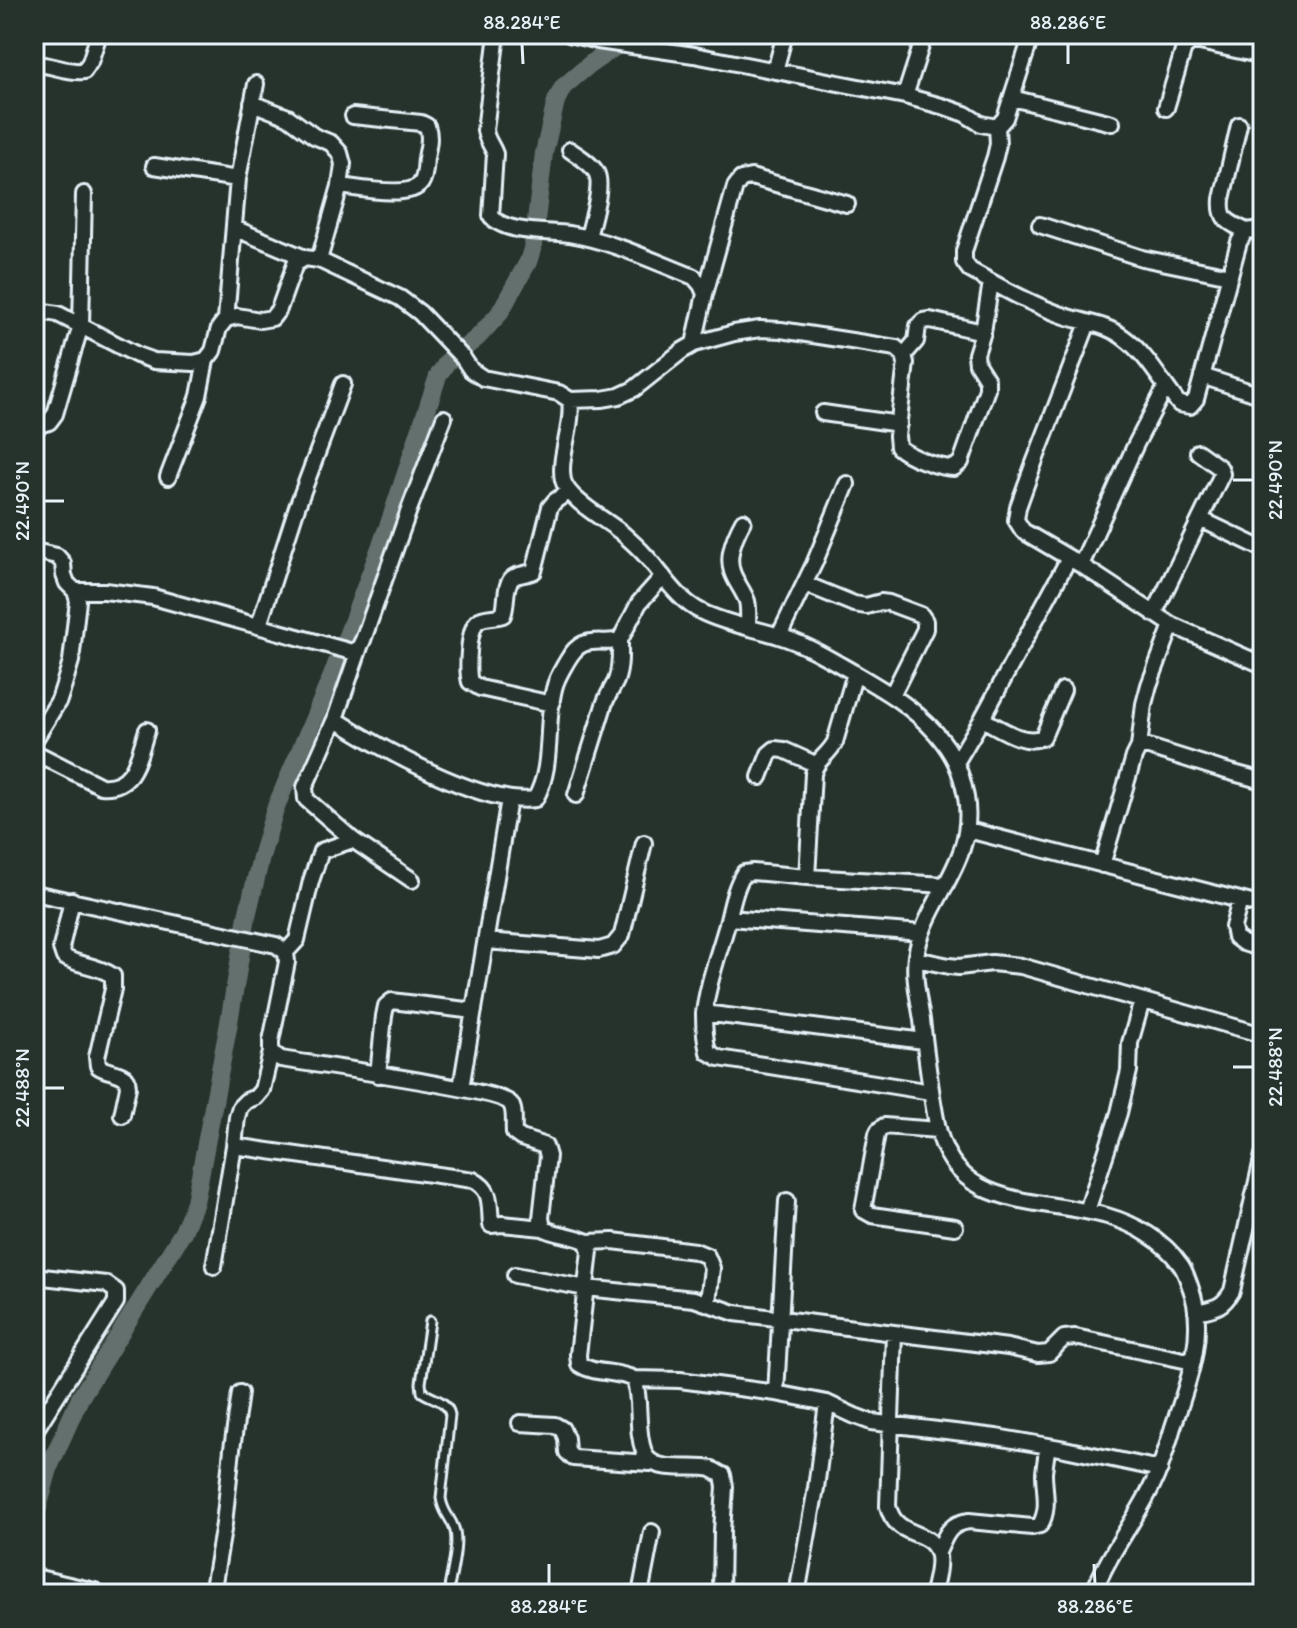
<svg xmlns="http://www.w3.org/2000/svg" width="1297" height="1628" font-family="Itim,sans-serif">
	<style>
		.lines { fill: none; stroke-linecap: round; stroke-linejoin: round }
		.canal { stroke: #636f6d; stroke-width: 18 }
		.lane-casing { stroke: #e8f1f8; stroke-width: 13 }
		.street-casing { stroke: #e8f1f8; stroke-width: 20 }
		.secondary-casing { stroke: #e8f1f8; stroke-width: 26 }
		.lane { stroke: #26332d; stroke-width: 7 }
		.street { stroke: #26332d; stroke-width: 14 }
		.secondary { stroke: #26332d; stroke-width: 20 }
		.ticks { fill: none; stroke: #e8f1f8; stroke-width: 3 }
		.neatline { fill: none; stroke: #e8f1f8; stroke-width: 3 }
		.ticks-label { font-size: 20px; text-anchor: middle; fill: #e8f1f8 }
	</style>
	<rect width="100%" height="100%" fill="#26332d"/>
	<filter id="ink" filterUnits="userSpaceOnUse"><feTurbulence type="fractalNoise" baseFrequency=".0125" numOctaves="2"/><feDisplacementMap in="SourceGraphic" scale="16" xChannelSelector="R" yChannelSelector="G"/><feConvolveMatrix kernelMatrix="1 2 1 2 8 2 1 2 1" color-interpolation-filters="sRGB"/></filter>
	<g filter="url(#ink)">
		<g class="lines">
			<path class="canal" d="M34 1522 50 1465 80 1398 183 1232 195 1202 228 1028 247 916 261 857 275 809 332 676 390 521 438 376 447 362 478 337 499 314 528 262 533 246 544 153 556 101 563 87 589 65 634 34"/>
			<defs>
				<path id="lane" d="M430 1321 421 1383 422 1392C434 1400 447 1400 450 1415L441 1498C443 1513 450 1516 454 1528 460 1543 450 1578 448 1594"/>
				<path id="street" d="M497 34 485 130C486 140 492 145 495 154L491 216C505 234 547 231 569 234 612 241 653 261 694 277L701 285 705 294 694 344
					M569 34 598 41 694 55 905 96 945 107 965 114 981 124 997 127 1005 118 1032 34
					M34 67 37 64C53 65 68 73 84 71L90 62 99 34
					M775 71 785 34
					M905 96 925 34
					M1012 98 1112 123
					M252 103 288 117 314 136 331 143 340 153 343 164 340 186 319 260
					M1166 108 1184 48 1190 42H1200L1263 56
					M1239 125 1222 199C1220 221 1229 222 1246 231
					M997 127 998 144 995 157 964 251V262L970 270C1000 287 1032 305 1065 316 1085 323 1106 324 1123 337 1147 354 1161 382 1179 404L1190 406 1196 399 1239 242 1246 231 1263 229
					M570 150C578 156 591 163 596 172 604 186 591 222 588 238
					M154 166 238 179
					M340 186C358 188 410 199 421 183 426 176 425 165 426 158 428 147 431 137 427 126L421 123 353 116
					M1040 225 1142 258 1230 276
					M234 228 305 258
					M705 294 735 187 741 179 751 177 847 204
					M34 310 58 314 137 355 154 361 194 363 206 360 213 351 219 328 226 319 237 316 260 320 272 318 279 309 295 264 305 258 319 260 400 298 420 313 463 358 471 370 483 378 559 393 570 400C574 426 558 457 563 480 567 499 606 520 622 533 630 540 638 547 645 555 663 574 677 600 702 612 726 624 754 628 779 636 805 644 828 658 851 671 882 689 912 706 936 733 954 754 961 770 966 797 977 863 925 898 916 956 913 977 919 1000 922 1020 926 1055 930 1090 937 1124 954 1212 1041 1197 1107 1216 1135 1224 1163 1240 1180 1264 1185 1270 1187 1278 1190 1286 1208 1332 1188 1383 1173 1427 1167 1448 1161 1468 1151 1488 1133 1524 1107 1556 1093 1594
					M226 319 238 179 256 84
					M1088 323 1031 471 1018 507 1016 520 1023 531 1081 565 1172 625 1263 665
					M904 355 916 341 918 326 923 321 930 320 983 332
					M1202 376 1263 396
					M570 400 602 399 619 396 634 389 682 351 694 344 734 333 760 329 781 330 896 348 904 355 906 363 897 436 898 447C909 457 939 468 954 468L961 462 987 389V380L977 364 976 354 983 332 991 282
					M823 413 899 424
					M34 426 49 422 55 414 81 325 84 194
					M168 477 199 396 206 360
					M1200 519 1263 549
					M743 521C738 530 733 541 731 552 727 575 740 583 747 601 749 609 748 619 748 627
					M34 551 57 556 63 563 64 575 67 583 75 591 78 601 71 661 63 688 59 700 34 741
					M1081 565 1135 446 1165 388
					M805 584 854 604 866 606 881 602 889 603 921 615 925 621V629L892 695
					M75 591H105L153 597 352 652 359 648 363 640 409 510 444 418
					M1154 614 1222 474 1220 468 1198 452
					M259 625 297 507 343 384
					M779 636 814 564 847 484
					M361 644 335 719 305 787 306 799 353 840 412 880
					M552 704 480 688 470 682C467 671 468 628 478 621 484 616 495 618 503 615 508 605 503 583 514 577 520 574 528 574 534 571L550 507 555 501 568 492
					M335 719C380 748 483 807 535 799 554 768 545 724 554 689 556 679 562 670 567 661 571 654 576 647 583 644 595 639 608 644 620 640L639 603 663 576
					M982 719C1000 728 1024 746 1043 737L1063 690
					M1139 747 1144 704 1149 685 1172 625
					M34 752 101 786C135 789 138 756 147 730
					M957 761 982 719 1069 558
					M760 777 769 754 775 749 784 750 815 764
					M576 795 604 705C607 696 612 689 616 681 621 668 620 653 620 640
					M968 830 1263 906
					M1102 865 1134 757 1139 747H1149L1219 769 1263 781
					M807 877 813 774C816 759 828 756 835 742L855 673
					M34 893 276 945 286 952 287 962 271 1041V1052L281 1059C311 1064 499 1090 510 1103 516 1110 513 1124 514 1133L521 1138 545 1146 548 1156 541 1218 543 1228C557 1236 573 1234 587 1242L590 1251 578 1355 579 1364C595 1375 616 1370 634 1379 642 1402 635 1428 644 1452 651 1475 694 1464 712 1469 713 1470 722 1475 723 1475L725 1487 722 1531 721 1594
					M72 900 61 948 64 957C79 966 98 965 113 976V989L97 1057 98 1066C107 1073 118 1070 127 1079L128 1087 122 1115
					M1240 900 1233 927 1235 937 1243 943 1263 949
					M729 918 922 933
					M486 941 599 950 613 946 622 935 644 843
					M286 952 297 940 311 881 321 851 353 840
					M916 959 949 966 959 967 992 963 1021 966 1263 1035
					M704 1013 924 1041
					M378 1075 384 1016 386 1006 392 1001 474 1011
					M461 1088 509 799
					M931 1092 719 1058 708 1052C705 1039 704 1027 704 1014 707 985 718 956 726 928 731 910 734 888 744 873L753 872 807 877 946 885
					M938 1130 884 1126 879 1130 877 1134 863 1210 872 1215 955 1227
					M234 1146 473 1180C493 1190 489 1205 491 1225L502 1224 543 1228
					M1087 1211 1119 1113 1129 1071 1130 1043 1142 1001
					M587 1242 613 1241 695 1251 707 1256 712 1268 708 1302
					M214 1266 234 1146 237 1117 240 1107 246 1101 256 1097 262 1090 271 1052
					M515 1275 586 1288 694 1299 735 1313 894 1333 888 1506C896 1541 933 1527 938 1556 940 1569 935 1582 933 1594
					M34 1276 106 1284 116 1291V1302L34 1432
					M1196 1312C1215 1308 1222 1308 1232 1291L1263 1155
					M894 1333 1008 1347 1038 1354 1049 1353 1064 1338 1075 1337 1193 1362
					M634 1379 680 1380 776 1393 827 1403 855 1416 871 1422 996 1437 1060 1448 1160 1469
					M776 1393 787 1201
					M520 1423 555 1425 562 1429 566 1438 567 1452 573 1458 650 1463
					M938 1552C946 1535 948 1524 969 1521L1032 1527 1040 1525C1050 1509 1044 1490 1044 1473 1045 1464 1046 1455 1048 1446
					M212 1594 224 1524 232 1449 240 1393
					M640 1594 652 1532
					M797 1594 816 1488 827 1403"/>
				<path id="secondary" d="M34 1580 94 1594"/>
			</defs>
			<use href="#lane" class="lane-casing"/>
			<use href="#street" class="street-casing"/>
			<use href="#secondary" class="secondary-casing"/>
			<use href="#lane" class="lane"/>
			<use href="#street" class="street"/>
			<use href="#secondary" class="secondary"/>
		</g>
	</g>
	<path class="ticks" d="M522 44 523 64M1068 44V64M1233 480H1253M44 501H64M1233 1067H1253M44 1088H64M549 1564V1584M1094 1564 1095 1584"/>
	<rect width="1297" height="1628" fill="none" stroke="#26332d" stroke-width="88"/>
	<rect x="44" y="44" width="1209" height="1540" class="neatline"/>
	<g class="ticks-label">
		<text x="522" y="29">88.284°E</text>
		<text x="1068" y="29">88.286°E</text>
		<text transform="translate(1275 480) rotate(-90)" y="7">22.490°N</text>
		<text transform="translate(22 501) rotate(-90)" y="7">22.490°N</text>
		<text transform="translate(1275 1067) rotate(-90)" y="7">22.488°N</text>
		<text transform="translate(22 1088) rotate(-90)" y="7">22.488°N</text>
		<text x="549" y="1613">88.284°E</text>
		<text x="1095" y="1613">88.286°E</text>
	</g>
</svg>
